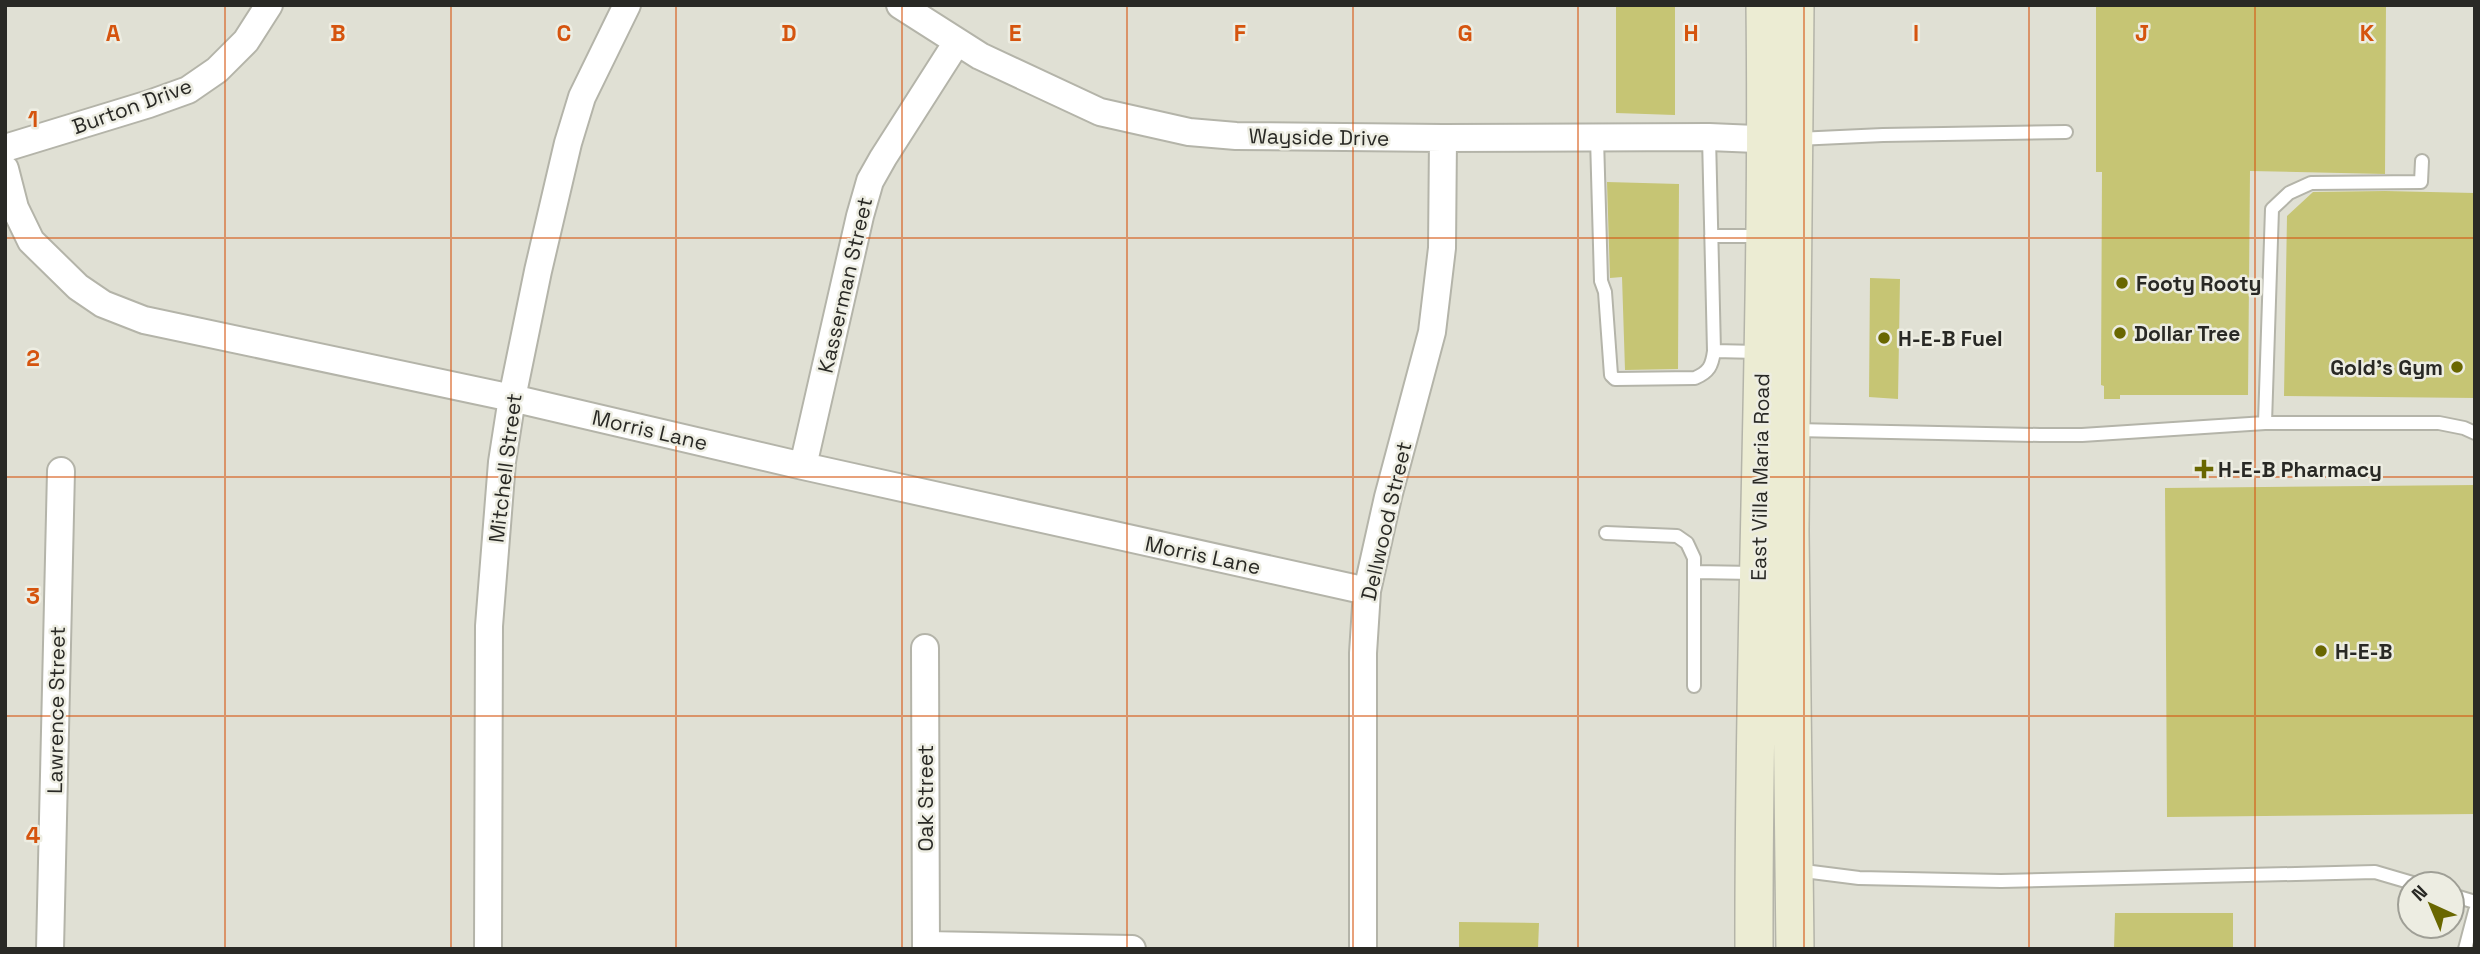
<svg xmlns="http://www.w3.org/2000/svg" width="2480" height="954" font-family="'Space Grotesk',sans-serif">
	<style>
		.building { fill: #c6c574 }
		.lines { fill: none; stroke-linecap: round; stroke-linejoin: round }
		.lane-casing { stroke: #b4b4a9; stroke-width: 16 }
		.street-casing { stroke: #b4b4a9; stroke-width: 30 }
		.secondary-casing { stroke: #b4b4a9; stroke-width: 40 }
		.lane { stroke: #fff; stroke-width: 12 }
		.street { stroke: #fff; stroke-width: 26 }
		.secondary { stroke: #ececd3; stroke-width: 37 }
		.grid { fill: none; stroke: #d5540e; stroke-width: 2; stroke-opacity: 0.55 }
		.poi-dot { fill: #696700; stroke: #edede2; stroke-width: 2.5 }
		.labels { text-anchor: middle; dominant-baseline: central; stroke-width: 5; stroke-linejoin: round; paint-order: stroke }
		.street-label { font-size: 21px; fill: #292925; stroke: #edede2 }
		.poi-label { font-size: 21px; font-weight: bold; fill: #292925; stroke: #edede2; text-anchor: start }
		.grid-label { font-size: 23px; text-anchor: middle; font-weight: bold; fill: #d5540e; stroke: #edede2; stroke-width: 5; stroke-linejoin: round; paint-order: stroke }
	</style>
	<rect width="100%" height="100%" fill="#e0e0d4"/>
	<path class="building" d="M1616 5H1675V115L1616 113Z
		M2096 5H2386L2385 174 2250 171 2248 395H2120V399H2104V386L2101 385 2102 172H2096Z
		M1607 182 1679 184 1678 369 1625 370 1622 277 1610 278Z
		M2385 191 2475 193V398L2284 396 2287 216 2313 192Z
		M1870 278 1900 279 1898 399 1869 397Z
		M2475 485V814L2167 817 2165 488Z
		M2115 913H2233V949H2114Z
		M1459 922 1539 923 1538 949H1459Z"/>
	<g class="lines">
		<defs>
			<path id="lane" d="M1709 137 1714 351 1759 352
				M1597 138 1601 281 1605 292 1611 375 1615 379 1695 378C1709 372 1712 366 1714 351
				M1797 139 1883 135 2066 132
				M1711 236H1764
				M2265 423 2272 209 2289 193 2311 183 2421 182 2422 161
				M1795 430 2040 435H2082L2265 423H2439L2464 428 2475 433
				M1606 533 1677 536 1687 543 1694 558V686
				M1695 572 1754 573
				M1796 870 1859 878 2001 881 2375 872 2416 884
				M2452 895 2475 902
				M2465 949 2475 911"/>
			<path id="street" d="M900 5 980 56 1100 112 1189 132 1236 136 1443 138 1709 137 1782 140
				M5 148 149 104 188 90 217 70 246 41 269 5
				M5 169 15 208 31 241 78 287 103 304 144 320 512 398 803 466 1367 591
				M803 466 860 216 870 181 883 158 957 42
				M925 648 926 949
				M926 945 1132 949
				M50 949 61 471
				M488 949 489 626 502 462 512 398 538 271 568 143 582 97 627 5
				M1363 949V653L1367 591 1388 497 1432 332 1442 248 1443 138"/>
			<path id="secondary" d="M1754 949C1753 634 1769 320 1765 5
				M1795 949 1790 531 1795 5"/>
		</defs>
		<use href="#lane" class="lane-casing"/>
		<use href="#street" class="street-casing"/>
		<use href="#secondary" class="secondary-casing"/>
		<use href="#lane" class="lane"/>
		<use href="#street" class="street"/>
		<use href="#secondary" class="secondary"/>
	</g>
	<path class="grid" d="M225 5V949M451 5V949M676 5V949M902 5V949M1127 5V949M1353 5V949M1578 5V949M1804 5V949M2029 5V949M2255 5V949M5 238H2475M5 477H2475M5 716H2475"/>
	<g class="poi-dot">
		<circle cx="2122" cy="283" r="7"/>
		<circle cx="2120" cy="333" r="7"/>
		<circle cx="1884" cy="338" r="7"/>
		<circle cx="2457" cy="367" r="7"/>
		<path d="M2200.5 458.5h7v7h7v7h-7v7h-7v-7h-7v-7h7z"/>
		<circle cx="2321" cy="651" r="7"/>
	</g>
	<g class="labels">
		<g class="street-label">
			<text transform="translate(132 106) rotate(-20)">Burton Drive</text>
			<text transform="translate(1319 137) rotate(1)">Wayside Drive</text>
			<text transform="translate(845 285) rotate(-77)">Kasserman Street</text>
			<text transform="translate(650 430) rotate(13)">Morris Lane</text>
			<text transform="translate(505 468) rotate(-83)">Mitchell Street</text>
			<text transform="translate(1760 477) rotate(-89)">East Villa Maria Road</text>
			<text transform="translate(1386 521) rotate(-77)">Dellwood Street</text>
			<text transform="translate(1203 555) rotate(12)">Morris Lane</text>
			<text transform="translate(56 710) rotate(-89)">Lawrence Street</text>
			<text transform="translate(925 798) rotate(-90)">Oak Street</text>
		</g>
		<g class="poi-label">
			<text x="2136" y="283">Footy Rooty</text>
			<text x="2134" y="333">Dollar Tree</text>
			<text x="1898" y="338">H-E-B Fuel</text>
			<text x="2443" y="367" text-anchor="end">Gold's Gym</text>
			<text x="2218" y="469">H-E-B Pharmacy</text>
			<text x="2335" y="651">H-E-B</text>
		</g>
	</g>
	<g class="grid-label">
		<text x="113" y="41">A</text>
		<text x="338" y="41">B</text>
		<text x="564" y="41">C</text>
		<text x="789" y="41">D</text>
		<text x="1015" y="41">E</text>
		<text x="1240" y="41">F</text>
		<text x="1465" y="41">G</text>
		<text x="1691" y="41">H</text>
		<text x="1916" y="41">I</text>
		<text x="2142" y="41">J</text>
		<text x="2367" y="41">K</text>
		<text x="33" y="127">1</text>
		<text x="33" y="366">2</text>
		<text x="33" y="604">3</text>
		<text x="33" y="843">4</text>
	</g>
	<rect width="2480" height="954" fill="none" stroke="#292925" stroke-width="14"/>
	<g transform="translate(2431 905) rotate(316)"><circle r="33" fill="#edede2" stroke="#9f9f96" stroke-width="2"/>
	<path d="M0-5L12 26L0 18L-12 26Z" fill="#696700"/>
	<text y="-10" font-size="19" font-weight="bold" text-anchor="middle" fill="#292925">N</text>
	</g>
</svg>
